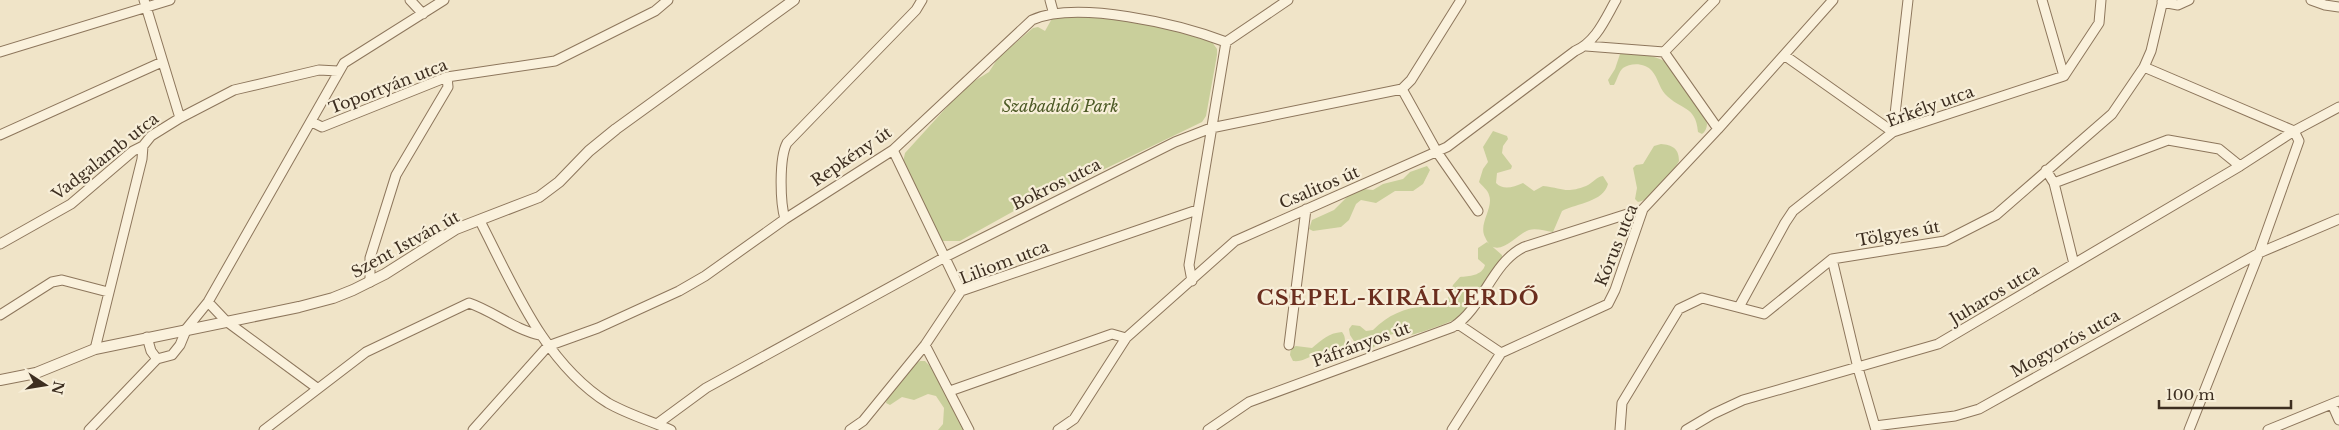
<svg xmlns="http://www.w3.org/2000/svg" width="2339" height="430" font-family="'Libre Baskerville',serif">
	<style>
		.green { fill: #c9cf9b }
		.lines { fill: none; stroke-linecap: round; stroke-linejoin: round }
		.minor-casing { stroke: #8d765c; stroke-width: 11 }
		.tertiary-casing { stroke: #8d765c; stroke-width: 12 }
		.minor { stroke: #faf1dc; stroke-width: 9 }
		.tertiary { stroke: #faf1dc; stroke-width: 10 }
		.labels { text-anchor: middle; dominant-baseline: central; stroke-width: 4.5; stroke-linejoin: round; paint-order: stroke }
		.street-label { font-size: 16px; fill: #3d2e20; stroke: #f7eed8 }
		.park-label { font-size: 16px; font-style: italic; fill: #4d5a26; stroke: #f7eed8 }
		.district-label { font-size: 21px; font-weight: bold; letter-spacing: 1px; fill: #6b2e1e; stroke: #f7eed8 }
	</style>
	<rect width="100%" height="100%" fill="#f0e4c8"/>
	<path class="green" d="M1070 14 1148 23 1212 42 1217 49V55L1206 116 1202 122 1086 178 1048 192 960 241H940L903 162 905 153 966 86 989 72 998 58 1033 28 1038 27 1045 31 1054 15Z
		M1631 52C1643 54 1661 57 1671 65 1678 71 1707 116 1707 124 1707 128 1705 132 1702 134L1698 132C1696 105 1680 110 1665 94 1659 87 1658 78 1652 71 1646 63 1631 62 1623 68 1619 71 1617 80 1614 85H1610L1608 80 1615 69 1620 54Z
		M1493 131 1507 136 1508 139 1503 146 1502 153 1512 166 1511 169 1497 173 1496 183C1504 191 1513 187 1523 183L1534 191 1543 186C1563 188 1565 194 1586 186 1593 183 1596 177 1603 176L1608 184C1603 202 1578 203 1562 211L1553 232C1545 231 1536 228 1529 230 1516 234 1496 263 1485 237 1478 224 1494 208 1489 195 1488 190 1482 186 1479 182L1483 169 1488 162 1483 147Z
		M1661 144C1672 145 1679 148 1679 161 1671 175 1654 199 1638 202L1635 199 1637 188 1633 168 1636 165 1643 164 1654 146Z
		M1427 166 1430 170 1423 184 1413 191H1395L1376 203 1361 200 1356 204 1349 220 1341 227 1313 231 1309 229 1312 220 1334 210 1352 192 1363 189 1373 190 1383 184 1403 179 1410 172Z
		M1487 242 1502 255V260C1490 279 1479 302 1461 316 1455 321 1425 331 1415 334 1407 337 1397 332 1389 335 1382 337 1378 345 1371 349H1359L1350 335 1349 329 1352 325 1360 326 1366 331 1373 330C1388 315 1404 308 1425 306 1433 305 1437 308 1445 306L1453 285 1460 277C1469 276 1482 276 1485 265L1478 259V248Z
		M1342 332C1345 336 1345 338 1345 343 1346 362 1328 353 1316 355 1307 357 1303 362 1293 361L1290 355 1291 348 1296 346 1312 348C1322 340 1328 333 1342 332Z
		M920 361H925L930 366 965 430H938L943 424 944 408 936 396 928 394 914 400 902 397 890 405 886 403C889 388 907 369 920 361Z"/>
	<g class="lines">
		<defs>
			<path id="minor" d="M144 0 180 118
				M410 0 423 14
				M1050 0 1053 11
				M2042 0 2064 76
				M2311 0 2325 5 2339 7
				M2162 2 2178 5 2189 0
				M1586 46 1664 52
				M0 52 170 0
				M1664 52 1718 129
				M1664 52 1715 0
				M1784 55 1893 132 1908 0
				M2144 67 2294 131
				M1402 89 1437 152 1478 211
				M312 122 322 127 447 77 555 61 655 11 668 0
				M0 135 162 62
				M893 150 961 291
				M2046 170 2054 183 2074 264
				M2054 183 2168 140 2219 149 2240 166
				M785 219C780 202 779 158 787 143L916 10 922 0
				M480 221C513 285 544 363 608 403 627 414 651 421 671 430
				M0 244 71 204 133 151 143 146 151 136 180 118 234 90 319 70 338 71
				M1832 259 1858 368 1876 430
				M1192 281 1189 265 1226 42
				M370 282V258L396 175 448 87 447 77
				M208 302 226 321 317 388
				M1739 307 1785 223 1793 211 1893 132 2064 76 2099 23 2101 0
				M0 315 52 282 62 280 108 292
				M1458 324 1501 353
				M147 337 151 351 157 359
				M925 345 969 430
				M1289 345 1306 209
				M95 349 142 159 143 146
				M950 391 1112 334 1126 338
				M2332 404 2339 420
				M657 424 706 388 945 257 1175 142 1211 128 1402 89 1411 80 1461 0
				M1875 426 1955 416 1979 409 2259 253 2339 219
				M89 430 157 359 172 355 180 345 187 328 208 302 344 63 444 0
				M264 430 366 352 469 303C493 311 515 330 540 335
				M473 430 548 346 598 328 679 291 705 276 785 219 893 150 1032 20C1077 0 1179 24 1226 42L1288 0
				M850 430 863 421 925 345 961 291 1197 210
				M1058 430 1074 419 1126 338 1235 241 1447 147 1575 51C1596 42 1605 19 1616 0
				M1208 430 1249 402 1453 327C1484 307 1491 263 1524 247L1643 209
				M1452 430 1501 353 1608 304 1615 290 1643 209 1718 129 1833 0
				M1620 430 1622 403 1679 309 1702 298 1764 314 1832 259 1945 241 1996 215 2112 114 2144 67 2151 51 2163 0
				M1686 430 1713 414 1743 400 1938 344 2240 166 2294 131 2339 107
				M2189 430 2259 253 2299 141 2294 131
				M2268 430 2339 401"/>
			<path id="tertiary" d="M0 380 36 373 95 349 299 307 333 298 353 290 385 274 456 229 539 197 559 182 589 151 616 129 794 0"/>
		</defs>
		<use href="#minor" class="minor-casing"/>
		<use href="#tertiary" class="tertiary-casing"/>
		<use href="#minor" class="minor"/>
		<use href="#tertiary" class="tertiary"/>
	</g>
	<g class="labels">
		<g class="street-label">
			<text transform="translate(388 86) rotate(-21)">Toportyán utca</text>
			<text transform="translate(1930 106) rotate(-20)">Erkély utca</text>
			<text transform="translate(105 156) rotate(-38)">Vadgalamb utca</text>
			<text transform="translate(851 156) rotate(-34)">Repkény út</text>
			<text transform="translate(1056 184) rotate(-26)">Bokros utca</text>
			<text transform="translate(1319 187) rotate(-23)">Csalitos út</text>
			<text transform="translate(1898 233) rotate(-10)">Tölgyes út</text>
			<text transform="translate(405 244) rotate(-29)">Szent István út</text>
			<text transform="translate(1616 245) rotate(-68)">Kórus utca</text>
			<text transform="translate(1004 262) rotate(-21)">Liliom utca</text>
			<text transform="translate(1994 294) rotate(-31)">Juharos utca</text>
			<text transform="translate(2065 343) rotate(-29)">Mogyorós utca</text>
			<text transform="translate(1361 344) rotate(-20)">Páfrányos út</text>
		</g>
		<g class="park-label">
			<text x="1060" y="106">Szabadidő Park</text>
		</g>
		<g class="district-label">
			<text x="1398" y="298">CSEPEL-KIRÁLYERDŐ</text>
		</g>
	</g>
	<g transform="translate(45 385) rotate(102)" stroke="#f7eed8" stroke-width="4" paint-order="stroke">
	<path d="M0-4L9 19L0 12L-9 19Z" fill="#3d2e20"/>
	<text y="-8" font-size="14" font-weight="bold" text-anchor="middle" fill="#3d2e20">N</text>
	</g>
	<path d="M2159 400v8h132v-8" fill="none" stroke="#3d2e20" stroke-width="2.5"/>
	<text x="2166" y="400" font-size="15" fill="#3d2e20" stroke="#f7eed8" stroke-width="4" paint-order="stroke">100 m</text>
</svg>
